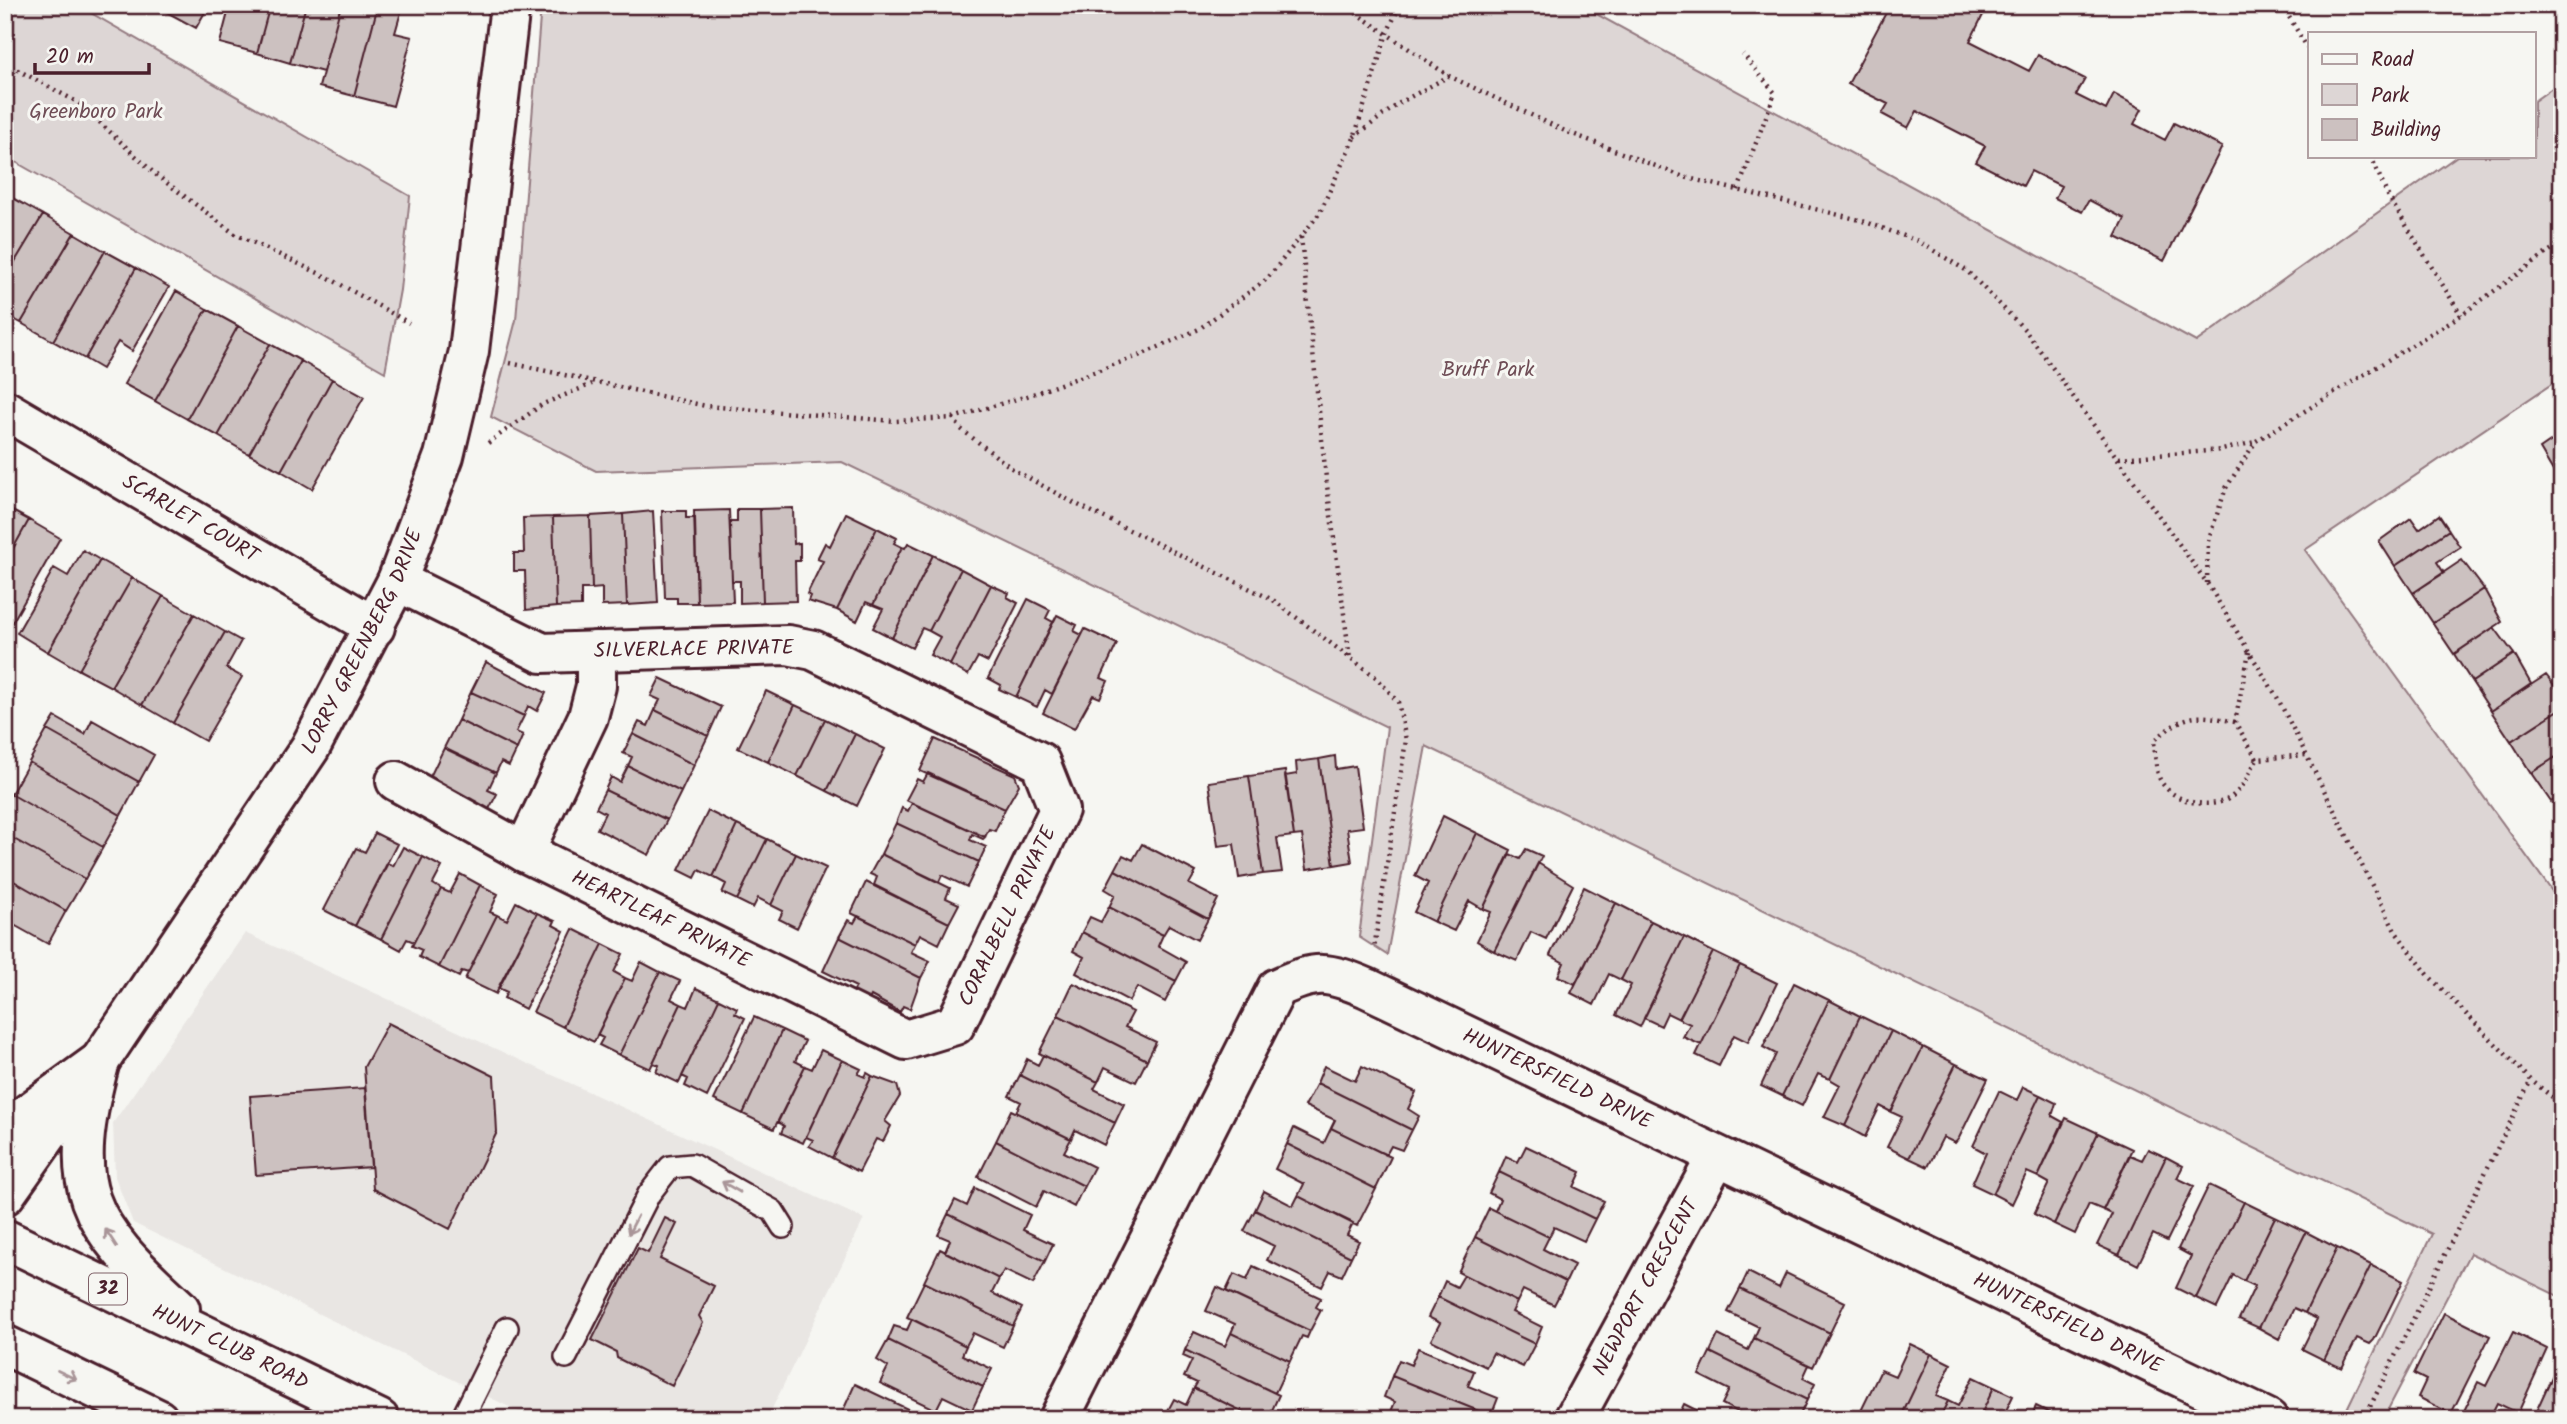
<svg xmlns="http://www.w3.org/2000/svg" width="2567" height="1424" font-family="Kalam,sans-serif">
	<style>
		.built { fill: #e9e6e3 }
		.park { fill: #ddd6d5; stroke: #947a80; stroke-width: 2 }
		.building { fill: #ccc1c0; stroke: #4a1f2b; stroke-width: 2 }
		.lines { fill: none; stroke-linecap: round; stroke-linejoin: round }
		.service-casing { stroke: #4a1f2b; stroke-width: 26 }
		.minor-casing { stroke: #4a1f2b; stroke-width: 44 }
		.tertiary-casing { stroke: #4a1f2b; stroke-width: 44 }
		.primary-casing { stroke: #4a1f2b; stroke-width: 44 }
		.path { stroke: #4a1f2b; stroke-width: 4.5; stroke-dasharray: 2 5; stroke-linecap: butt }
		.service { stroke: #f6f6f2; stroke-width: 21 }
		.minor { stroke: #f6f6f2; stroke-width: 38 }
		.tertiary { stroke: #f6f6f2; stroke-width: 38 }
		.primary { stroke: #f6f6f2; stroke-width: 38 }
		.oneway { stroke: #a99598 }
		.labels { text-anchor: middle; dominant-baseline: central; stroke-width: 6; stroke-linejoin: round; paint-order: stroke }
		.shield { fill: #f6f6f2; stroke: #7e6067; stroke-width: 2 }
		.shield-label { font-size: 19px; font-weight: bold; fill: #4a1f2b }
		.park-label { font-size: 21px; fill: #6f4d56; stroke: #f6f6f2 }
		.street-label { font-size: 21px; fill: #4a1f2b; stroke: #f6f6f2 }
	</style>
	<rect width="100%" height="100%" fill="#f6f6f2"/>
	<filter id="ink" filterUnits="userSpaceOnUse"><feTurbulence type="fractalNoise" baseFrequency=".0143" numOctaves="2"/><feDisplacementMap in="SourceGraphic" scale="14" xChannelSelector="R" yChannelSelector="G"/><feConvolveMatrix kernelMatrix="1 2 1 2 8 2 1 2 1" color-interpolation-filters="sRGB"/></filter>
	<g filter="url(#ink)">
		<path class="built" d="M245 933 864 1219 767 1419H534L133 1223 115 1177 113 1123Z"/>
		<path class="park" d="M5 5H77L410 196 400 290 385 372 5 156Z
			M541 5H1580L2196 342 2457 156H2534V101L2562 81V377L2305 550 2562 905V1298L2470 1253 2383 1419H2348L2343 1417 2432 1234 1426 746 1387 955 1359 937 1387 727 842 462 596 471 491 417 516 320Z"/>
		<path class="building" d="M163 5H209L196 28 161 9Z
			M230 5H270L257 53 220 43Z
			M270 5H306L290 63 257 53Z
			M306 5H341L323 72 290 63Z
			M341 5H378L354 96 319 87Z
			M378 5H403L395 33 412 37 393 106 354 96Z
			M1881 5H1988L1970 41 2029 71 2038 55 2085 79 2076 95 2106 110 2114 94 2142 109 2134 124 2165 140 2174 123 2222 147 2164 261 2116 237 2125 219 2089 200 2082 212 2055 198 2061 186 2031 171 2023 186 1976 162 1985 146 1917 111 1908 128 1882 114 1888 104 1848 84 1888 9Z
			M11 197 43 215 5 278V207Z
			M43 215 74 233 21 323 5 314V278Z
			M74 233 105 251 53 341 21 323Z
			M105 251 136 268 85 359 53 341Z
			M136 268 169 287 132 351 118 342 102 369 85 359Z
			M176 291 207 309 155 401 124 384Z
			M207 309 238 326 187 419 155 401Z
			M238 326 270 344 218 436 187 419Z
			M270 344 301 361 249 454 218 436Z
			M301 361 332 379 281 471 249 454Z
			M332 379 364 397 312 489 281 471Z
			M2562 434V482L2560 483 2540 449Z
			M5 507 29 520 5 563Z
			M793 508 794 544 800 543V561H795L796 601 763 602 760 509Z
			M737 509H760L763 602 740 603V581H732L730 522H737Z
			M729 510 733 602 697 603 694 511Z
			M653 511 658 603 627 605 623 514Z
			M662 511H686V518H695L697 603H677V598H665Z
			M846 513 877 528 837 610 808 601 810 596 807 594 823 561 817 559 825 543 830 546Z
			M623 514 627 605 602 606V588L592 589 590 516Z
			M2439 515 2449 530 2395 566 2379 541 2411 518 2419 529Z
			M590 516 592 589H581V606L556 607 553 517Z
			M553 517 556 607 526 610 525 571H514V553H524L523 518Z
			M29 520 60 538 8 630 5 629V563Z
			M877 528 897 538 894 543 902 547 873 605 866 602 857 621 837 610Z
			M2449 530 2460 547 2437 562 2444 573 2413 593 2395 566Z
			M908 543 933 555 892 638 873 628 883 609 873 605 902 547 905 548Z
			M83 550 100 560 48 652 17 633 54 568 68 576Z
			M933 555 961 569 929 631 922 628 912 648 892 638Z
			M100 560 132 578 79 670 48 652Z
			M2462 560 2484 589 2433 623 2413 593Z
			M961 569 991 585 950 665 930 655 940 637 929 631Z
			M132 578 163 596 111 687 79 670Z
			M991 585 1009 593 1007 597 1018 603 988 662 978 657 968 675 950 665Z
			M2484 589 2502 622 2454 654 2433 623Z
			M163 596 194 614 142 705 111 687Z
			M1028 599 1050 610 1046 618 1053 622 1016 697 999 689 1001 685 988 678Z
			M194 614 225 632 173 723 142 705Z
			M1057 615 1077 625 1074 631 1082 635 1052 694 1045 690 1037 707 1016 697Z
			M2494 627 2514 654 2472 682 2454 654Z
			M1085 629 1117 644 1101 678 1108 681 1100 698 1093 695 1074 729 1043 713Z
			M225 632 241 641 226 668 242 677 205 741 173 723Z
			M2514 654 2531 684 2491 711 2472 682Z
			M486 662 546 693 537 711 528 706 524 716 471 692Z
			M2546 675 2562 695V708L2511 741 2491 711Z
			M660 678 721 707 708 736 655 710 660 700 651 696Z
			M766 691 795 705 768 762 738 748Z
			M471 692 524 716 516 732 523 735 517 749 458 720Z
			M795 705 825 719 797 776 768 762Z
			M2562 708V753L2531 773 2511 741Z
			M655 710 708 736 694 765 633 734 639 722 648 726Z
			M55 717 85 734 92 720 154 755 139 782 47 730Z
			M825 719 855 734 827 791 797 776Z
			M458 720 517 749 509 766 501 762 496 773 444 748Z
			M47 730 139 782 121 815 29 762Z
			M633 734 694 765 681 792 628 766 632 757 623 753Z
			M855 734 885 749 857 806 827 791Z
			M935 739 1015 775 1019 785 1005 809 920 771Z
			M444 748 496 773 488 790 497 794 488 811 428 781Z
			M2562 753V795L2551 802 2531 773Z
			M1335 756 1336 769 1355 766 1363 827 1347 829 1352 862 1334 865 1319 759Z
			M1319 759 1334 865 1307 869 1302 835 1294 836 1285 776 1297 774 1296 762Z
			M29 762 121 815 103 847 11 794Z
			M628 766 681 792 667 820 605 790 611 777 620 782Z
			M1285 771 1294 836 1277 838 1282 872 1263 874 1249 776Z
			M928 773 1005 809 995 831 989 829 985 837 906 800 917 779 923 782Z
			M1249 776 1263 874 1239 878 1234 844 1218 846 1209 782Z
			M605 790 667 820 649 855 597 829 605 813 596 808Z
			M11 794 103 847 85 879 5 834V804Z
			M912 803 985 837 983 839 972 834 970 840 986 847 979 862 896 823 902 808 908 811Z
			M708 811 737 825 713 877 699 870 695 878 679 870Z
			M1443 816 1477 833 1434 922 1414 912 1428 883 1415 876Z
			M896 823 979 862 967 887 942 875 939 882 881 854Z
			M737 825 767 839 737 900 722 893 726 884 713 877Z
			M375 833 397 844 355 926 324 910 356 848 365 852Z
			M1477 833 1511 850 1483 909 1469 901 1454 931 1434 922Z
			M5 834 85 879 66 911 5 876Z
			M767 839 796 854 771 905 758 898 753 908 737 900Z
			M1142 844 1196 872 1189 884 1218 899 1208 919 1115 870 1123 855 1133 860Z
			M403 847 423 857 381 939 355 926 388 863 393 866Z
			M1526 849 1542 856 1494 951 1477 941 1491 912 1483 909 1510 854 1520 859Z
			M796 854 826 868 797 928 779 919 783 911 771 905Z
			M881 854 950 888 946 898 959 904 949 923 874 885 877 877 870 874Z
			M423 857 442 867 433 884 441 889 414 942 407 939 401 950 381 939Z
			M1538 863 1573 885 1546 939 1531 932 1517 961 1494 951Z
			M1115 870 1208 919 1197 940 1169 925 1163 935 1109 907 1115 895 1105 889Z
			M460 874 480 885 439 967 419 957 422 950 412 946 441 889 450 893Z
			M5 876 66 911 48 944 5 920Z
			M866 882 949 923 939 944 920 934 915 944 851 913Z
			M480 885 498 894 490 912 497 915 468 973 462 971 459 977 439 967Z
			M1584 887 1616 903 1575 984 1558 976 1564 963 1550 955Z
			M516 902 537 913 496 994 465 979 497 915 507 920Z
			M1616 903 1651 921 1621 980 1609 974 1594 1005 1571 993Z
			M1109 907 1163 935 1158 946 1186 962 1176 981 1082 932 1090 917 1101 922Z
			M537 913 555 921 553 925 564 931 525 1009 504 998 507 992 498 988Z
			M858 916 915 944 911 952 930 961 921 978 839 937 848 920 854 923Z
			M1651 921 1684 937 1640 1027 1616 1015 1631 985 1621 980Z
			M573 929 603 944 563 1027 533 1012Z
			M1082 932 1176 981 1165 1002 1137 987 1129 1001 1076 973 1084 957 1073 951Z
			M839 937 921 978 910 1009 903 1006 900 1012 871 996 869 1000 853 992 856 987 823 971Z
			M1684 937 1713 952 1679 1019 1667 1013 1661 1026 1644 1018Z
			M603 944 623 954 614 972 625 978 594 1042 563 1027Z
			M1713 952 1740 965 1701 1045 1683 1037 1690 1024 1679 1019Z
			M641 962 660 972 619 1055 599 1045 603 1038 597 1035 625 978 632 981Z
			M1740 965 1777 983 1748 1042 1734 1035 1719 1066 1696 1055Z
			M660 972 680 981 671 999 681 1004 650 1069 619 1055Z
			M1073 983 1133 1012 1125 1027 1156 1042 1147 1060 1058 1015Z
			M1794 983 1829 1000 1782 1096 1761 1086 1776 1054 1763 1047Z
			M696 988 719 999 679 1083 656 1072 659 1065 653 1063 681 1004 688 1007Z
			M719 999 737 1008 735 1013 745 1018 707 1097 685 1086 688 1079 682 1076Z
			M1829 1000 1860 1016 1830 1079 1818 1074 1802 1106 1782 1096Z
			M1058 1015 1147 1060 1136 1082 1105 1067 1098 1082 1039 1053Z
			M1860 1016 1891 1031 1845 1126 1824 1117 1840 1085 1830 1079Z
			M754 1017 782 1030 743 1114 714 1100Z
			M388 1023 494 1076 497 1132 450 1229 373 1189 364 1067Z
			M782 1030 805 1041 795 1061 805 1066 774 1129 743 1114Z
			M1891 1031 1923 1047 1891 1112 1880 1106 1865 1137 1845 1126Z
			M1923 1047 1956 1064 1909 1158 1887 1147 1902 1117 1891 1112Z
			M821 1050 842 1060 803 1143 781 1133 784 1126 778 1122 805 1066 812 1069Z
			M1043 1055 1098 1082 1094 1089 1124 1104 1115 1123 1020 1075 1027 1059 1038 1065Z
			M842 1060 861 1069 858 1074 865 1077 867 1073 872 1076 832 1158 809 1146 813 1140 806 1137Z
			M1956 1064 1988 1079 1959 1138 1955 1143 1943 1137 1928 1167 1909 1158Z
			M1324 1066 1355 1081 1362 1066 1416 1092 1408 1109 1419 1116 1412 1130 1317 1083Z
			M1020 1075 1115 1123 1104 1145 1075 1130 1071 1139 1016 1112 1021 1102 1009 1096Z
			M872 1076 897 1085 900 1096 885 1121 891 1126 883 1142 876 1139 859 1172 832 1158Z
			M1317 1083 1412 1130 1402 1150 1391 1146 1386 1155 1331 1128 1335 1120 1305 1106Z
			M2023 1087 2040 1095 1993 1194 1972 1184 1986 1153 1973 1146 1999 1091 2017 1100Z
			M365 1088 371 1167 256 1175 250 1096Z
			M2040 1095 2056 1103 2052 1116 2063 1122 2038 1177 2027 1172 2012 1204 1993 1194Z
			M1011 1110 1071 1139 1064 1152 1094 1167 1084 1186 996 1141Z
			M2066 1118 2098 1133 2054 1224 2034 1214 2049 1183 2038 1177Z
			M1294 1128 1324 1143 1331 1128 1391 1157 1376 1189 1287 1144Z
			M2098 1133 2132 1149 2103 1210 2089 1204 2075 1234 2054 1224Z
			M996 1141 1084 1186 1074 1207 1044 1191 1036 1207 978 1177Z
			M1287 1144 1376 1189 1357 1226 1298 1196 1304 1184 1275 1169Z
			M1526 1146 1581 1172 1574 1187 1604 1201 1595 1219 1499 1172 1506 1156 1518 1162Z
			M2148 1149 2166 1157 2119 1255 2097 1245 2112 1214 2103 1210 2130 1155 2142 1160Z
			M2166 1157 2183 1166 2177 1178 2194 1186 2167 1241 2153 1234 2138 1265 2119 1255Z
			M1499 1172 1595 1219 1584 1241 1554 1227 1549 1237 1495 1211 1500 1199 1489 1193Z
			M2209 1185 2244 1202 2196 1298 2176 1288 2191 1256 2178 1249Z
			M975 1188 1030 1215 1023 1230 1053 1244 1045 1261 948 1214 955 1200 967 1206Z
			M1264 1191 1293 1206 1298 1196 1353 1223 1347 1235 1359 1241 1351 1257 1255 1210Z
			M2244 1202 2275 1217 2244 1281 2233 1275 2217 1308 2196 1298Z
			M1489 1208 1549 1237 1543 1249 1574 1265 1566 1282 1475 1237Z
			M1255 1210 1351 1257 1342 1276 1330 1271 1322 1287 1267 1260 1274 1246 1244 1231Z
			M948 1214 1045 1261 1033 1284 1004 1270 999 1279 945 1252 950 1240 938 1235Z
			M2275 1217 2306 1232 2259 1328 2239 1319 2255 1286 2244 1281Z
			M665 1218 677 1224 660 1259 714 1286 699 1316 703 1323 672 1386 617 1358 616 1352 592 1340 638 1248 648 1253Z
			M2306 1232 2337 1248 2305 1313 2294 1308 2279 1339 2259 1328Z
			M1475 1237 1566 1282 1554 1305 1523 1290 1517 1302 1458 1272Z
			M2337 1248 2371 1265 2324 1360 2302 1349 2317 1319 2305 1313Z
			M940 1249 999 1279 992 1293 1022 1308 1013 1326 924 1282Z
			M2371 1265 2403 1281 2374 1340 2370 1344 2357 1338 2342 1368 2324 1360Z
			M1253 1266 1321 1298 1316 1307 1321 1310 1310 1331 1226 1291 1234 1274 1247 1280Z
			M1748 1272 1779 1288 1786 1273 1845 1302 1830 1333 1740 1289Z
			M1464 1275 1517 1302 1512 1312 1542 1327 1535 1344 1438 1297 1445 1281 1457 1287Z
			M924 1282 1013 1326 1003 1347 973 1333 966 1346 907 1317Z
			M1217 1287 1310 1331 1307 1338 1302 1336 1290 1361 1231 1333 1235 1324 1206 1311Z
			M1740 1289 1830 1333 1813 1367 1754 1338 1759 1327 1728 1312Z
			M1438 1297 1535 1344 1523 1367 1493 1353 1486 1367 1431 1340 1440 1323 1428 1317Z
			M2444 1313 2490 1336 2451 1414 2418 1397 2426 1380 2414 1374Z
			M912 1319 966 1346 962 1355 992 1369 983 1387 888 1340 894 1326 907 1330Z
			M1194 1332 1225 1346 1231 1333 1290 1361 1275 1393 1185 1350Z
			M2513 1332 2547 1349 2518 1413 2497 1403 2489 1419H2460L2478 1382 2486 1386Z
			M1718 1335 1748 1350 1754 1338 1809 1365 1803 1378 1815 1384 1807 1400 1710 1352Z
			M888 1340 983 1387 972 1410 943 1396 936 1410 880 1383 888 1367 877 1360Z
			M1910 1344 1931 1354 1900 1419H1857L1881 1370 1895 1376Z
			M1418 1348 1474 1371 1468 1386 1498 1398 1491 1416 1392 1376 1399 1360 1411 1365Z
			M1185 1350 1279 1395 1268 1419H1258L1194 1388 1197 1383 1184 1377 1192 1360 1183 1356Z
			M1710 1352 1807 1400 1798 1419 1785 1414 1783 1419H1752L1722 1404 1729 1390 1699 1375Z
			M1931 1354 1951 1364 1936 1396 1948 1401 1939 1419H1900Z
			M2561 1357 2562 1419H2535L2533 1418Z
			M1392 1376 1491 1416 1490 1419H1401L1390 1414 1395 1402 1384 1397Z
			M1973 1377 1994 1387 1979 1419H1939L1948 1401 1958 1406Z
			M855 1384 914 1412 911 1419H849L841 1415Z
			M1994 1387 2013 1396 2002 1419H1979Z
			M1194 1388 1258 1419H1171L1165 1416 1174 1399 1186 1405Z
			M1684 1404 1714 1419H1677Z
			M2036 1406 2057 1416 2055 1419H2030Z"/>
		<g class="lines">
			<defs>
				<path id="service" d="M566 1357 649 1194 670 1167 692 1165 773 1211 783 1227
					M462 1419 507 1328"/>
				<g id="minor">
					<path id="s1" d="M5 410 375 627"/>
					<path id="s2" d="M396 781 524 852 906 1040 955 1025 1059 810 1040 762 813 650 788 645 542 653 397 581"/>
					<path d="M524 852 588 717 596 686V651"/>
					<path id="s3" d="M1059 1419 1277 988C1317 970 1326 971 1367 988L2268 1419"/>
					<path id="s4" d="M1574 1419 1717 1156"/>
				</g>
				<g id="tertiary">
					<path id="s5" d="M5 1195 100 1061 310 748 397 581 444 456 469 351 510 5"/>
				</g>
				<g id="primary">
					<path d="M100 1061C65 1189 84 1222 180 1309"/>
					<path d="M5 1130 100 1061"/>
					<path id="s6" d="M5 1239 379 1419"/>
					<path d="M5 1345 158 1419"/>
				</g>
			</defs>
			<use href="#service" class="service-casing"/>
			<use href="#minor" class="minor-casing"/>
			<use href="#tertiary" class="tertiary-casing"/>
			<use href="#primary" class="primary-casing"/>
			<path class="path" d="M1344 5 1449 76 1565 131 1684 177 1860 220 1918 241 1967 271 2026 331 2207 583 2277 697 2395 931 2430 977 2531 1080 2562 1105
				M2282 5 2310 52
				M5 63 79 103 155 174 235 234 329 278 409 323
				M1354 137 1401 102 1449 76
				M2371 156 2387 194 2461 315
				M1738 190 1775 93 1743 54
				M1301 237 1326 478 1350 659
				M510 363 706 406 895 421 953 418 1027 396 1141 355 1199 329 1267 279 1319 214 1354 138 1387 33 1400 5
				M953 418 961 429 1014 470 1074 503 1273 600 1377 678 1398 702 1406 740 1374 949
				M488 443 543 404 592 384
				M2119 458 2222 450 2255 442
				M2207 583 2208 541 2226 488 2256 441 2461 315 2562 242
				M2249 652 2235 722 2257 759 2307 755
				M2235 722C2196 713 2185 713 2154 741 2155 752 2155 764 2158 774 2165 800 2206 811 2228 799 2242 791 2249 773 2257 759
				M2364 1419 2531 1080"/>
			<use href="#service" class="service"/>
			<use href="#minor" class="minor"/>
			<use href="#tertiary" class="tertiary"/>
			<use href="#primary" class="primary"/>
		</g>
		<defs><path id="oneway-shaft" d="M-6 0H5M1.5-3L5.5 0L1.5 3" fill="none" stroke-width="1.6" stroke-linecap="round" stroke-linejoin="round" transform="scale(1.75)"/></defs>
		<g class="oneway">
			<use href="#oneway-shaft" transform="translate(731 1187) rotate(-150)"/>
			<use href="#oneway-shaft" transform="translate(633 1225) rotate(117)"/>
			<use href="#oneway-shaft" transform="translate(111 1238) rotate(-123)"/>
			<use href="#oneway-shaft" transform="translate(67 1375) rotate(26)"/>
		</g>
	</g>
	<g class="labels">
		<rect class="shield" x="89" y="1273.5" width="38" height="31" rx="5"/>
		<g class="shield-label">
			<text x="108" y="1289">32</text>
		</g>
		<g class="park-label">
			<text x="96" y="112">Greenboro Park</text>
			<text x="1488" y="370">Bruff Park</text>
		</g>
		<g class="street-label">
			<text stroke="none"><textPath href="#s1" startOffset="215">SCARLET COURT</textPath></text>
			<text stroke="none"><textPath href="#s5" startOffset="660">LORRY GREENBERG DRIVE</textPath></text>
			<text transform="translate(694 650) rotate(-1)">SILVERLACE PRIVATE</text>
			<text stroke="none"><textPath href="#s2" startOffset="744">CORALBELL PRIVATE</textPath></text>
			<text stroke="none"><textPath href="#s2" startOffset="299">HEARTLEAF PRIVATE</textPath></text>
			<text stroke="none"><textPath href="#s3" startOffset="788">HUNTERSFIELD DRIVE</textPath></text>
			<text stroke="none"><textPath href="#s4" startOffset="150">NEWPORT CRESCENT</textPath></text>
			<text stroke="none"><textPath href="#s3" startOffset="1354">HUNTERSFIELD DRIVE</textPath></text>
			<text stroke="none"><textPath href="#s6" startOffset="250">HUNT CLUB ROAD</textPath></text>
		</g>
	</g>
	<rect width="2567" height="1424" fill="none" stroke="#f6f6f2" stroke-width="28"/>
	<rect x="14" y="14" width="2539" height="1396" fill="none" stroke="#4a1f2b" stroke-width="2.5" filter="url(#ink)"/>
	<rect x="2308" y="32" width="228" height="126" fill="#f6f6f2" stroke="#b1a0a2" stroke-width="2"/>
	<rect x="2322" y="54" width="35" height="10" fill="#f6f6f2" stroke="#b1a0a2" stroke-width="2"/>
	<text x="2371" y="66" font-size="21" fill="#4a1f2b">Road</text>
	<rect x="2322" y="84" width="35" height="21" fill="#ddd6d5" stroke="#b1a0a2" stroke-width="2"/>
	<text x="2371" y="102" font-size="21" fill="#4a1f2b">Park</text>
	<rect x="2322" y="119" width="35" height="21" fill="#ccc1c0" stroke="#b1a0a2" stroke-width="2"/>
	<text x="2371" y="136" font-size="21" fill="#4a1f2b">Building</text>
	<path d="M35 63v10h114v-10" fill="none" stroke="#4a1f2b" stroke-width="3.5"/>
	<text x="46" y="63" font-size="21" fill="#4a1f2b" stroke="#f6f6f2" stroke-width="5" paint-order="stroke">20 m</text>
</svg>
